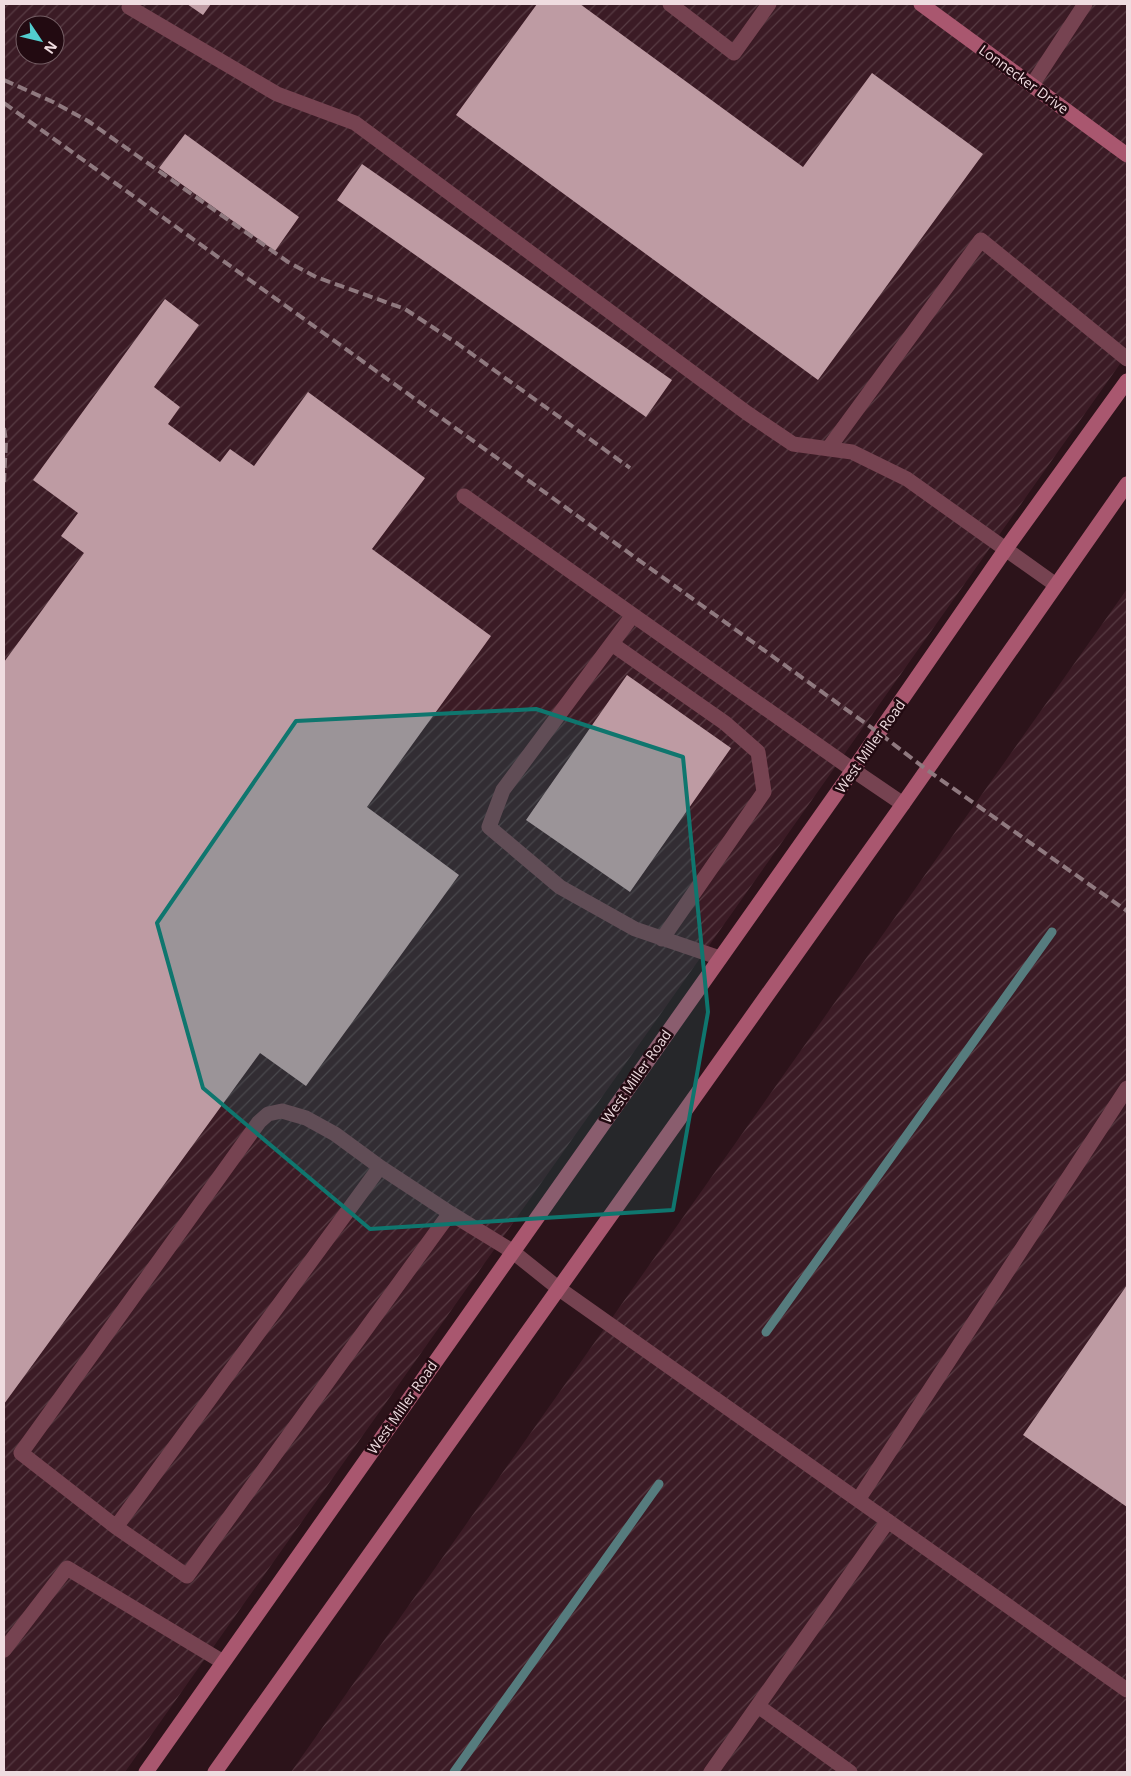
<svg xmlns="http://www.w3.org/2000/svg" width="1131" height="1776" font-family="'Open Sans',sans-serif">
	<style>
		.industrial { fill: url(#industrial-furrows); fill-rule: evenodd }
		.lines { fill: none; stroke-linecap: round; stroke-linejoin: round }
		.stream { stroke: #567c7e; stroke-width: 9 }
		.building { fill: #be9ba3 }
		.lane { stroke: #764351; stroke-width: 15 }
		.secondary { stroke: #a9576f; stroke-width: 15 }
		.rail { stroke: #8f797f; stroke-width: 4; stroke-dasharray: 10 5; stroke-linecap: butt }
		.marked { fill: #0f766e; fill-opacity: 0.2; stroke: #0f766e; stroke-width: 4; stroke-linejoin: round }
		.labels { text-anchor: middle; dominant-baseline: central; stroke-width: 5; stroke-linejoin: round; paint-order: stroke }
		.street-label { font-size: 14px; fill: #efdce0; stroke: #220a11 }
	</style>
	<defs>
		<pattern id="industrial-furrows" width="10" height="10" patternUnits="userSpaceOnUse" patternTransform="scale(1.25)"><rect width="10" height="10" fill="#3b1b25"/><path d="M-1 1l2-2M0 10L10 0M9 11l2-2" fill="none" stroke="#583c44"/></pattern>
	</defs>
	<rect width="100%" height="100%" fill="#2c131a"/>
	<path class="industrial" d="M4 4H1127V354L125 1772H4ZM25 25H55V55H25Z
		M1127 589V1772H291Z"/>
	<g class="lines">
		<path class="stream" d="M766 1332 1052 932
			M454 1772 659 1484"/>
	</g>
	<path class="building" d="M187 4H211L203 15Z
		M537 4H580L803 167 872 73 983 154 818 380 456 115Z
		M185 134 299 217 275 251 159 168Z
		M362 164 672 380 646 417 337 200Z
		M165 299 199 325 154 387 180 407 168 424 220 462 230 449 254 466 308 392 425 478 372 549 491 636 367 807 459 875 306 1086 260 1053 4 1404V662L84 553 61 536 78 513 33 480Z
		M627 675 731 748 630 892 526 820Z
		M1127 1285V1507L1023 1435Z"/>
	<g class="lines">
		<path class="lane" d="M131 4 129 7 277 94 355 123 747 413 793 444 852 452 907 479 1056 585
			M670 4 734 53 769 4
			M1032 85 1085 4
			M828 449 981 240 1127 359
			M464 496 853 770 903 804
			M633 615 503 790 489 827 560 887 635 929 720 958
			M612 644 725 723 758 752 764 792 662 939
			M380 1167 116 1527 187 1576 450 1213
			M858 1500 1127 1088
			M116 1527 21 1453 259 1122 268 1114 282 1111 306 1118 335 1134 380 1167 450 1213 512 1251 558 1288 1127 1690
			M4 1650 67 1568 223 1662
			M758 1706 850 1772
			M711 1772 888 1521"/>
		<path class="secondary" d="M921 4 1127 155
			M146 1772 853 770 1010 543 1127 381
			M215 1772 903 804 1127 484"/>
		<path class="rail" d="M4 80 53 102 88 121 288 262 316 277 405 309 458 344 630 468
			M4 103 879 733 927 770 1127 911
			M4 428 6 441 4 482"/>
	</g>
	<path class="marked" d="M536 709 683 757 708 1012 673 1210 370 1229 203 1088 157 923 296 721Z"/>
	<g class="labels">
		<g class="street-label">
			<text transform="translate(1024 79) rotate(36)">Lonnecker Drive</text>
			<text transform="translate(870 746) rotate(-55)">West Miller Road</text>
			<text transform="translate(636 1076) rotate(-55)">West Miller Road</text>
			<text transform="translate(402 1407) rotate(-55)">West Miller Road</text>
		</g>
	</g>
	<rect width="1131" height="1776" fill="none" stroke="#efdce0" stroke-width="10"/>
	<g transform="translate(40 40) rotate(125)"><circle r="24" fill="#220a11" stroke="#745e64"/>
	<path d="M0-4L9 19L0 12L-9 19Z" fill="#52cdce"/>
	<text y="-8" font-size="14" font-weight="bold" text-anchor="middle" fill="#efdce0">N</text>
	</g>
</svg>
